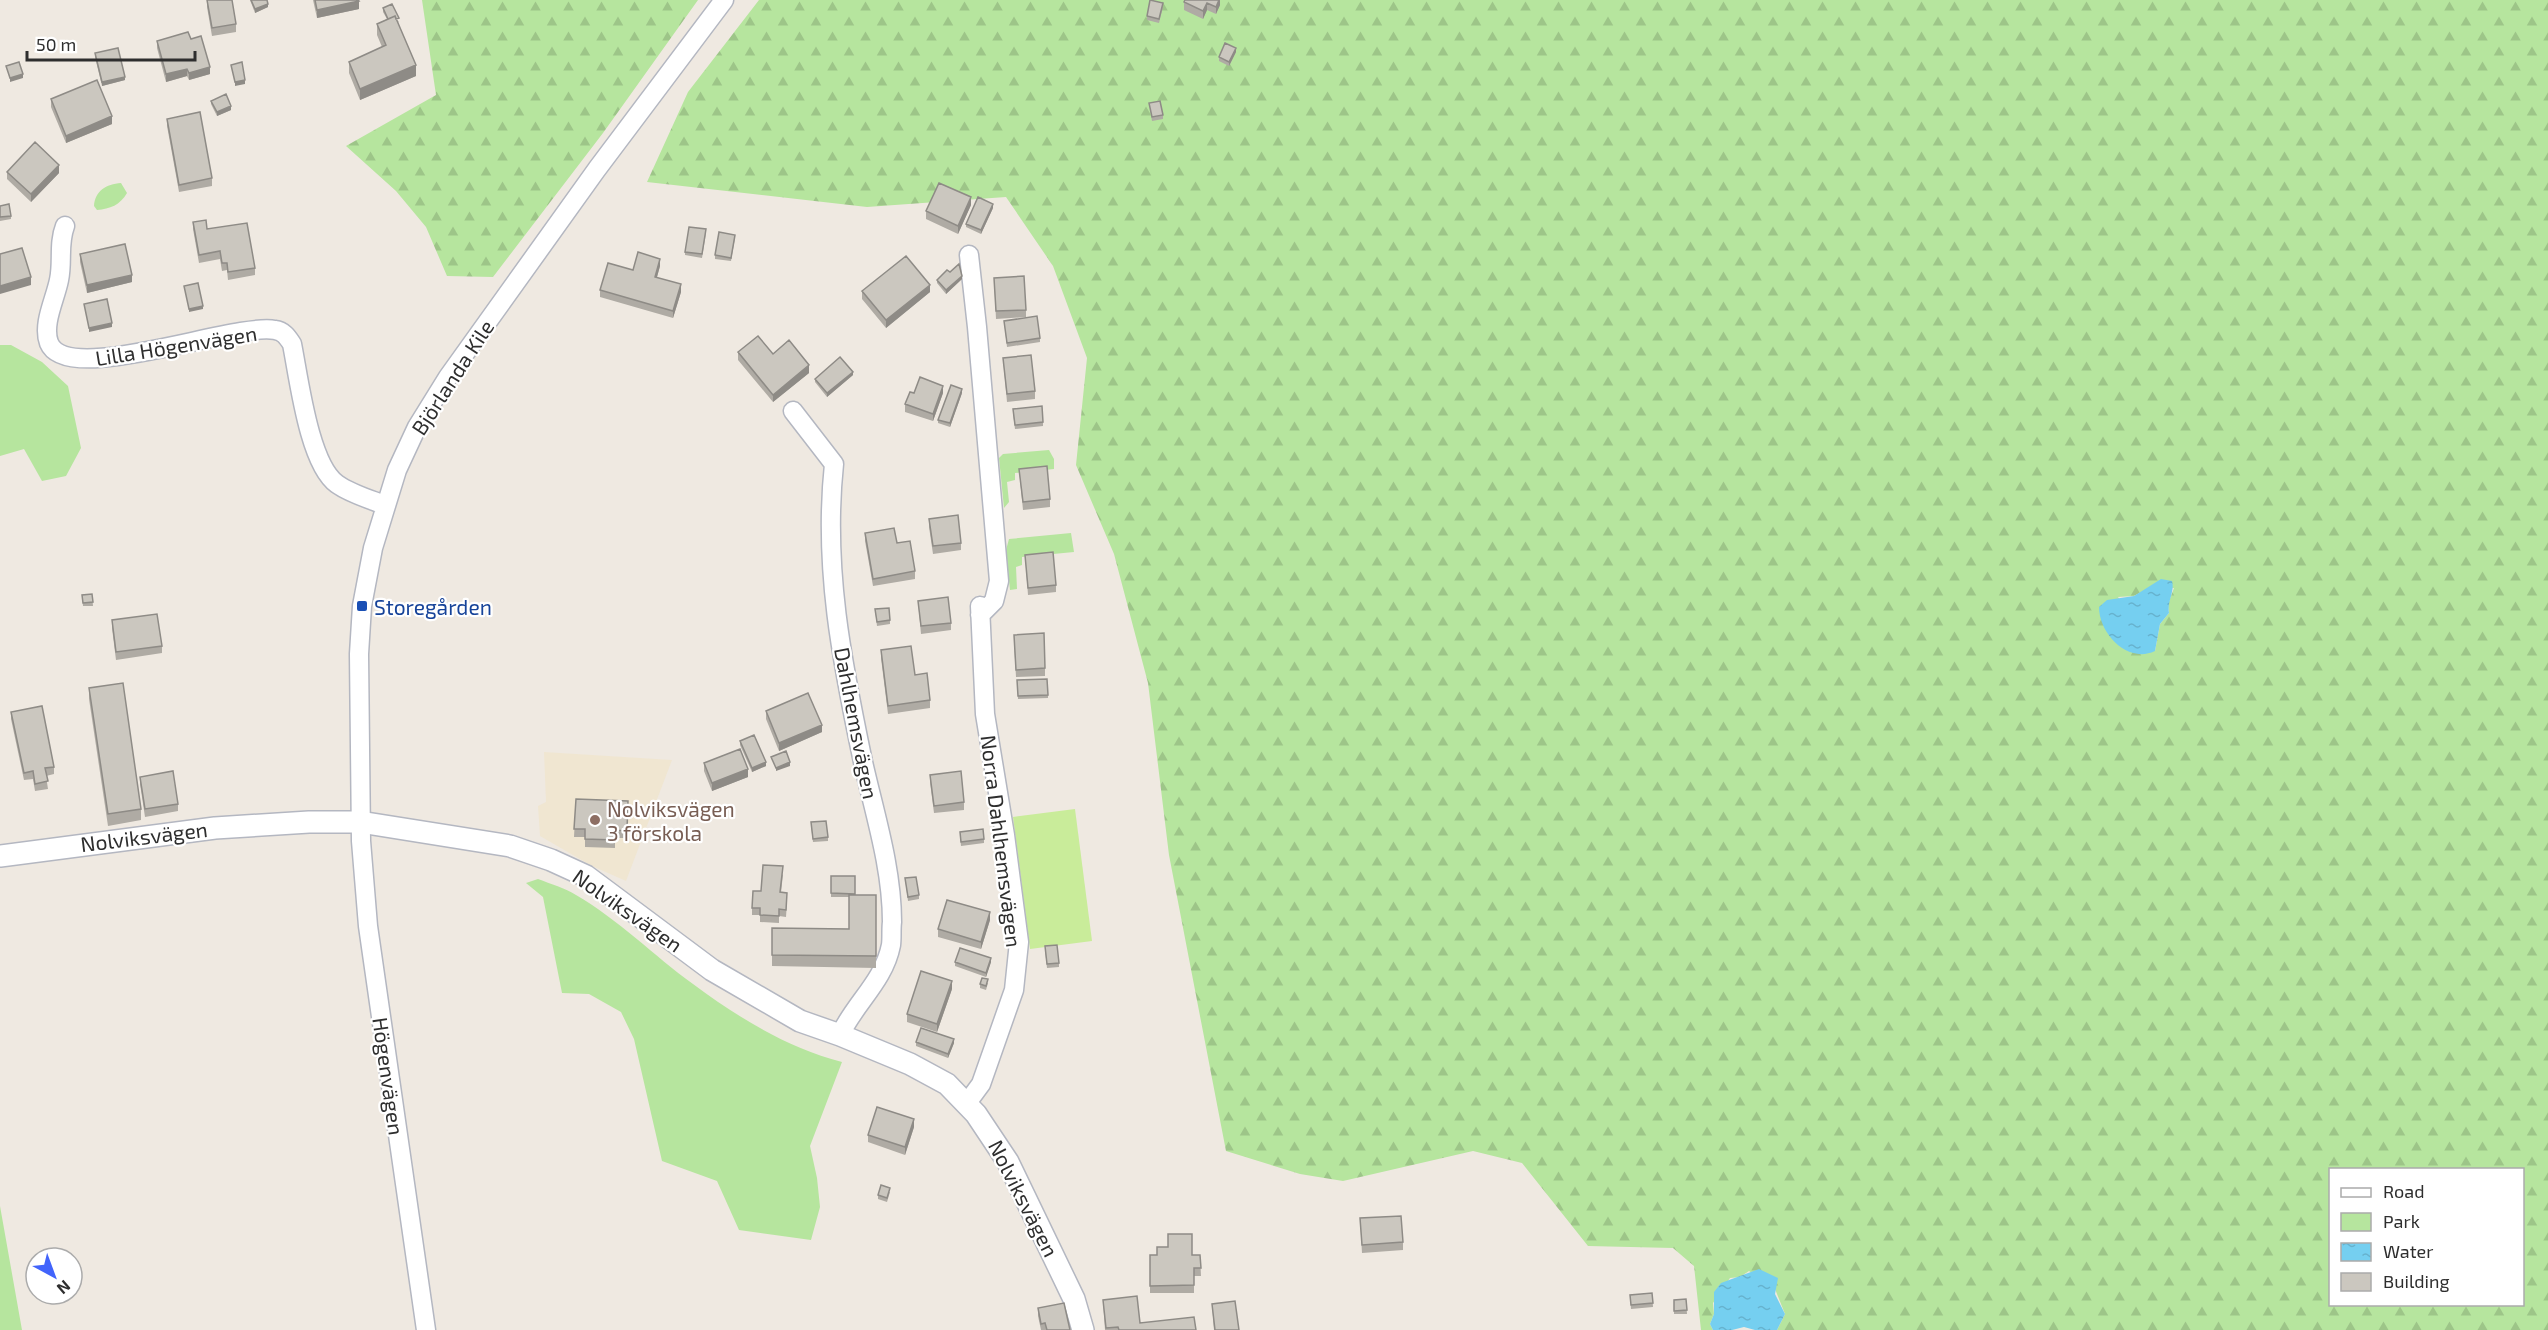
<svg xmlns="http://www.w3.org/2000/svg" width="2548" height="1330" font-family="'Exo 2',sans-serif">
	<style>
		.education { fill: #f0e6d1 }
		.green { fill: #b6e59e }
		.forest { fill: url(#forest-firs); fill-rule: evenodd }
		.pitch { fill: #c9ec9a }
		.water { fill: url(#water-ripples) }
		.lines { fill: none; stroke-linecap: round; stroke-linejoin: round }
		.minor-casing { stroke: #b4b7c1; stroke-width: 21 }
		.tertiary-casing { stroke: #b4b7c1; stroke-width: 24 }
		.minor { stroke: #fff; stroke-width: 18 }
		.tertiary { stroke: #fff; stroke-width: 21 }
		.wall { fill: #afaba4 }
		.shaded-wall { fill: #8e8b86 }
		.building { fill: #cbc7bf; stroke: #8e8b86; stroke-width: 1.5 }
		.transit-dot { fill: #1a4fb4; stroke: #fff; stroke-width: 2 }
		.education-dot { fill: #8d6e63; stroke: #fff; stroke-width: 2 }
		.labels { text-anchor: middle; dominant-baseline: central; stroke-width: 4.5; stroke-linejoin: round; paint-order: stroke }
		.street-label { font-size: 21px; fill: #2e2e2e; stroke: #fff }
		.transit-label { font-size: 21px; fill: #164399; stroke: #fff; text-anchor: start }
		.education-label { font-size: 21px; fill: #785e54; stroke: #fff; text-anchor: start }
	</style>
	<defs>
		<pattern id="forest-firs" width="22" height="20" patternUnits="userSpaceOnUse" patternTransform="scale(1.5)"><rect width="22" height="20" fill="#b6e59e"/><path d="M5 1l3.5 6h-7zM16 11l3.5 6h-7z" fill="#9dc588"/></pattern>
		<pattern id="water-ripples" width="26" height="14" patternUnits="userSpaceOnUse" patternTransform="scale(1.5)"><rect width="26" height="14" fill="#75cff0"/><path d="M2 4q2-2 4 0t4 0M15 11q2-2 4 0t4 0" fill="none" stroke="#66b2ce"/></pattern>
	</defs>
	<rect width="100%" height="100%" fill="#efe9e1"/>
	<path class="education" d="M544 752 672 760 626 881 592 866 540 836 538 806 546 802Z"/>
	<path class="green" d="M121 183 127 193C120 205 110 209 97 210L94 206C95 191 106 184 121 183Z
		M0 345H11L42 362 68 386 81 448 66 476 42 481 24 449 0 456Z
		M1049 450 1054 459V469L1015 473V480L1007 482 1009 502 1004 508 999 458 1003 454Z
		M1071 533 1074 552 1022 557V565L1016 567 1017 589 1010 590 1006 550 1009 539Z
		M538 879C551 884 565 888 576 895 619 920 653 955 693 984 739 1018 786 1047 842 1062L810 1146 817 1178 820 1207 811 1240 739 1230 717 1181 662 1161 634 1039 621 1012 589 994 562 993 543 897 526 883Z
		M0 1206 22 1330H0Z"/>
	<path class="forest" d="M422 0H698L603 133 493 277 447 276 426 227 396 191 346 146 436 95Z
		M759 0H2548V1330H1777L1785 1314 1775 1289 1749 1271 1740 1277 1730 1278 1713 1303 1714 1314 1710 1324 1713 1330H1701L1694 1266 1673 1248 1588 1246 1522 1163 1473 1151 1343 1181 1300 1174 1226 1151 1169 855 1148 683 1114 554 1076 465 1087 358 1053 266 1006 197 867 207 647 182 688 92ZM2174 588 2168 604 2169 613 2160 624 2155 651 2118 597 2134 596 2145 590ZM2330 1170H2522V1304H2330Z"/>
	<path class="pitch" d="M1075 809 1092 941 1030 949 1013 817Z"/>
	<path class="water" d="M2161 579 2172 581C2175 592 2167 601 2169 613L2160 624 2155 651C2128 664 2099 634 2099 607L2107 600 2134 596Z
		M1759 1269 1778 1278 1775 1294 1785 1314 1777 1330H1755L1744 1327 1732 1330H1713L1710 1324 1714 1314V1292L1721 1283Z"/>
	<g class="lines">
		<defs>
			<path id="minor" d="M65 226C58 244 63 262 59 280 55 300 42 324 49 343 67 387 235 322 275 330 284 331 288 338 292 344 299 379 309 464 337 484 351 494 369 499 385 505
				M969 255 977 327 999 581 994 601 980 615
				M793 411 834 464C823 567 842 662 863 762 875 815 892 868 892 922 891 929 892 938 891 945 884 981 855 1003 840 1035
				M967 1103 981 1084 1014 990 1019 942 1005 835 985 714 980 606
				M426 1330 368 926 361 841 359 654 362 606 373 548 397 470 417 427 448 377 597 169 724 0"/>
			<path id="tertiary" d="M0 856 215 828 309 822H360L510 846 551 860 586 876 712 970 800 1021 840 1035 910 1064 947 1084 976 1114 1008 1162 1074 1299 1083 1330"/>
		</defs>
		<use href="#minor" class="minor-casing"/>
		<use href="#tertiary" class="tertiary-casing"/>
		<use href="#minor" class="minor"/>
		<use href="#tertiary" class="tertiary"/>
	</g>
	<path class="wall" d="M207 0 236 24V32L212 36 207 7Z
		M250 0H267L268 7 255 13Z
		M313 0H358L359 9 317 18Z
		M1220 0V5L1216 14 1207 10 1203 19 1184 10V2Z
		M1163 7 1159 23 1147 20V16Z
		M383 8 399 22H398L416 76 360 100 349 73V62L382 47 377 35V24L387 19 383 12Z
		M191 39 210 74 189 80 187 76 166 82 157 48V41Z
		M1236 52 1229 66 1219 61V57Z
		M95 53 125 80 102 86 95 57Z
		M51 99 112 124 66 143 51 107Z
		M211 101 231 110 217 116 211 104Z
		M1149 103 1163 115V119L1152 121Z
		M167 119 212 178V186L179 192 167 126Z
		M7 172 59 173 31 202 7 179Z
		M971 205 958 234 926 219V211Z
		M0 206 11 216V219L0 221Z
		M993 208 981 234 966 227V224Z
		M193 222 207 229 255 268V275L228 280 227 270 222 271 220 259 199 263 193 229Z
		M706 233 702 258 685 255V252Z
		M735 238 731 261 715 259V255Z
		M80 254 132 282 87 293 80 262Z
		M660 266 657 277 681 292 673 318 600 297V290L633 270Z
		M950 272 962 279 946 294 937 283V280Z
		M994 278 1026 310V317L996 319Z
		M862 291 930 292 886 328 862 299Z
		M1004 321 1040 338V342L1007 347Z
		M738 352 773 354 809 373 773 402 738 360Z
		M1003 358 1035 391V399L1007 402Z
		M853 375 827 397 815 382V379Z
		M914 393H943L933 421 905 412V404Z
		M962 393 950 427 938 423V420Z
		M1013 413 1043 422V426L1015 429Z
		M1019 469 1050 499V507L1023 510Z
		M929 519 961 543V550L933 554 929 527Z
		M865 533 897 543 915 571V579L873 586 865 541Z
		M1025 555 1056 585V592L1028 595Z
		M92 594 93 606H83L82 595Z
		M918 601 951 623V630L921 634Z
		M875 609 890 620V624L877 626Z
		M112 620 162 646V653L116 660 112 628Z
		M1014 642 1045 668V676L1016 677Z
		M881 650 915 675 930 700V708L888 714 881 658Z
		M1017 680 1048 695V698L1018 699Z
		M89 688 141 809V820L108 826 89 699Z
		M766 711 822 732 779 751 766 719Z
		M11 712 54 767V774L46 776 48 789 35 791 33 779 24 780 11 719Z
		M740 741 766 766 752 772 740 745Z
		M704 763 748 777 712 791 704 771Z
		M930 775 964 802V810L934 813 930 782Z
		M140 777 178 804V811L145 817 140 784Z
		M576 799 628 801 627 838H615V848L585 847V837H574Z
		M811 826 828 837V841L813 842Z
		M960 836 984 839V843L961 846Z
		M783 874 781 893 787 901 786 917 779 916V923L760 922V915H752V908Z
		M831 876H855V895H876V968L772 966V928L849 929V897H831Z
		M905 878 919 895V899L908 901Z
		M990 920 981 949 938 937V929Z
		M1045 950 1059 963V967L1047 968Z
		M955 962H991L986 977 955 966Z
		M988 983 986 990 980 988V984Z
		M952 989 937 1032 907 1022V1014Z
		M916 1042 954 1043 948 1058 916 1046Z
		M914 1127 905 1155 868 1142V1135Z
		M890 1192 887 1202 878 1199V1195Z
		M1360 1218 1403 1242V1250L1362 1253Z
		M1150 1255H1200L1201 1276H1194V1293H1150Z
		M1652 1293 1653 1307 1631 1309 1630 1295Z
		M1686 1299 1687 1314H1674V1300Z
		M1103 1300 1140 1323 1196 1330H1105Z
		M1212 1304 1239 1330H1214Z
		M1038 1308 1070 1330H1041L1038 1316Z"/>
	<path class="shaded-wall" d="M1219 0H1220V5L1216 14V7Z
		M359 1V9L317 18V10Z
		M1207 3V10L1203 19V11Z
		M268 4V7L255 13V9Z
		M1236 48V52L1229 66V62Z
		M416 65V76L360 100V89Z
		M210 67V74L189 80V73Z
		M187 69V76L166 82V74Z
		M23 74V78L10 82V78Z
		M125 77V80L102 86V82Z
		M245 80V84L235 86V82Z
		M231 106V110L217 116V112Z
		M112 116V124L66 143V136Z
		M59 165V173L31 202V194Z
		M971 197V205L958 234V226Z
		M993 204V208L981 234V230Z
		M660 259V266L655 284V277Z
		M132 275V282L87 293V285Z
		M962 276V279L946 294V290Z
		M31 277V285L0 294V286Z
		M681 284V292L673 318V311Z
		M930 285V292L886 328V320Z
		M203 306V309L189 312V309Z
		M112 323V327L89 332V328Z
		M809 365V373L773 402V395Z
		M853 372V375L827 397V393Z
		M943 386V393L933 421V414Z
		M962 389V393L950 427V423Z
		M822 725V732L779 751V743Z
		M766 762V766L752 772V768Z
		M790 762V766L776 771V768Z
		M748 769V777L712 791V783Z
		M990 912V920L981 949V942Z
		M991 958V962L986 977V973Z
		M952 981V989L937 1032V1024Z
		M954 1039V1043L948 1058V1054Z
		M914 1119V1127L905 1155V1147Z"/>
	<path class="building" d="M207 0H232L236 24 212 28Z
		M251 0H267L268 4 255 9Z
		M315 0H358L359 1 317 10Z
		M1150 0 1163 3 1159 19 1147 16Z
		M1185 0H1219L1216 7 1207 3 1203 11 1184 2Z
		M392 4 399 18 396 19 395 16 388 19 383 8Z
		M395 16 416 65 360 89 349 62 386 45 377 24Z
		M188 32 191 39 201 36 210 67 189 73 187 69 166 74 157 41Z
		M1225 43 1236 48 1229 62 1219 57Z
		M118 48 125 77 102 82 95 53Z
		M19 62 23 74 10 78 6 66Z
		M242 62 245 80 235 82 231 65Z
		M97 80 112 116 66 136 51 99Z
		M226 94 231 106 217 112 211 101Z
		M1160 101 1163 115 1152 117 1149 103Z
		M200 112 212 178 179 185 167 119Z
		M35 142 59 165 31 194 7 172Z
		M939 183 971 197 958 226 926 211Z
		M978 197 993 204 981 230 966 224Z
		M9 204 11 216 0 217V206Z
		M206 220 207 229 247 223 255 268 228 272 227 263H222L220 251 199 255 193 222Z
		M689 227 706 229 702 254 685 252Z
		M719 232 735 235 731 258 715 255Z
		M125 244 132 275 87 285 80 254Z
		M22 248 31 277 0 286V254Z
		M638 252 660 259 655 277 681 284 673 311 600 290 608 263 633 270Z
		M906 256 930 285 886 320 862 291Z
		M959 264 962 276 946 290 937 280 947 270 950 272Z
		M1024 276 1026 310 996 311 994 278Z
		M198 283 203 306 189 309 184 286Z
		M107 299 112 323 89 328 84 304Z
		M1037 316 1040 338 1007 343 1004 321Z
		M758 336 773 354 789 340 809 365 773 395 738 352Z
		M1031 355 1035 391 1007 394 1003 358Z
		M840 357 853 372 827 393 815 379Z
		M920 377 943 386 933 414 905 404 910 392 914 393Z
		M951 385 962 389 950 423 938 420Z
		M1042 406 1043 422 1015 425 1013 409Z
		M1047 466 1050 499 1023 502 1019 469Z
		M958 515 961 543 933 546 929 519Z
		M894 528 897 543 910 541 915 571 873 579 865 533Z
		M1053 552 1056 585 1028 588 1025 555Z
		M92 594 93 602 83 603 82 595Z
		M948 597 951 623 921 626 918 601Z
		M889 608 890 620 877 622 875 609Z
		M157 614 162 646 116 652 112 620Z
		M1044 633 1045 668 1016 670 1014 635Z
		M911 646 915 675 927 673 930 700 888 706 881 650Z
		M1047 679 1048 695 1018 696 1017 680Z
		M123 683 141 809 108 814 89 688Z
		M808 693 822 725 779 743 766 711Z
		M42 706 54 767 45 768 48 781 35 784 33 771 24 773 11 712Z
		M754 735 766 762 752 768 740 741Z
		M740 749 748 769 712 783 704 763Z
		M786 751 790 762 776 768 771 757Z
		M173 771 178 804 145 809 140 777Z
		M961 771 964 802 934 806 930 775Z
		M576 799 628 801 627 831 615 830V840L585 839V829H574Z
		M826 821 828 837 813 839 811 822Z
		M983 829 984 839 961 842 960 832Z
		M763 865 783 866 780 892 787 893 786 910 779 909V916L760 915V908H752L753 891H761Z
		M831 876H855V894L831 893Z
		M916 877 919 895 908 897 905 878Z
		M849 895H876V956L772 955V928L849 929Z
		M947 900 990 912 981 942 938 929Z
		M1057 945 1059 963 1047 964 1045 946Z
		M960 948 991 958 986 973 955 962Z
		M921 971 952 981 937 1024 907 1014Z
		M982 978 988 979 986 986 980 984Z
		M921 1028 954 1039 948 1054 916 1042Z
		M877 1107 914 1119 905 1147 868 1135Z
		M881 1185 890 1188 887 1198 878 1195Z
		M1401 1216 1403 1242 1362 1245 1360 1218Z
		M1168 1234H1192V1255H1200L1201 1268H1194V1285L1150 1286V1255H1157V1247H1168Z
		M1652 1293 1653 1303 1631 1305 1630 1295Z
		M1137 1296 1140 1323 1194 1317 1196 1330H1119L1118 1327 1106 1328 1103 1300Z
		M1686 1299 1687 1310 1674 1311V1300Z
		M1235 1301 1239 1330H1215L1212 1304Z
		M1064 1303 1070 1330H1047L1045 1323 1041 1324 1038 1308Z"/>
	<rect class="transit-dot" x="356" y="600" width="12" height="12" rx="3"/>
	<circle class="education-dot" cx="595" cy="820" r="6"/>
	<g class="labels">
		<g class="street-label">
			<text transform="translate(176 345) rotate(-9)">Lilla Högenvägen</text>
			<text transform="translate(452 377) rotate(-57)">Björlanda Kile</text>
			<text transform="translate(857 723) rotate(79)">Dahlhemsvägen</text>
			<text transform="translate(144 836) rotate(-7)">Nolviksvägen</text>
			<text transform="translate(1002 841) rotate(83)">Norra Dahlhemsvägen</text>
			<text transform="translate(628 910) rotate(35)">Nolviksvägen</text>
			<text transform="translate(389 1076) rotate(82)">Högenvägen</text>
			<text transform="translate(1024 1198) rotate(63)">Nolviksvägen</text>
		</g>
		<g class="transit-label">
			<text x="374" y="606">Storegården</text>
		</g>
		<g class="education-label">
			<text x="607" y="808">Nolviksvägen<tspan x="607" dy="24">3 förskola</tspan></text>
		</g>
	</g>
	<rect x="2329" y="1168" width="195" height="138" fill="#ffffff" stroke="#ababab" stroke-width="1.5"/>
	<rect x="2341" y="1188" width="30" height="9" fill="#ffffff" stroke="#ababab" stroke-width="1.5"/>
	<text x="2383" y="1198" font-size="18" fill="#2e2e2e">Road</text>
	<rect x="2341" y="1213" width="30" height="18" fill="#b6e59e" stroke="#ababab" stroke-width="1.5"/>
	<text x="2383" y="1228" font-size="18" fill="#2e2e2e">Park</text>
	<rect x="2341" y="1243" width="30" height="18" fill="url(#water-ripples)" stroke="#ababab" stroke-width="1.5"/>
	<text x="2383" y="1258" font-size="18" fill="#2e2e2e">Water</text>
	<rect x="2341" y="1273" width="30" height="18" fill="#cbc7bf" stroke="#ababab" stroke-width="1.5"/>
	<text x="2383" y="1288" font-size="18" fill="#2e2e2e">Building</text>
	<g transform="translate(54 1276) rotate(139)"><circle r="28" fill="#ffffff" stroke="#ababab" stroke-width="1.5"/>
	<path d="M0-4.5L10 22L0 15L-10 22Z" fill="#4264fb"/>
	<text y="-9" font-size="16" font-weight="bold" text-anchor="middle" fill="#2e2e2e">N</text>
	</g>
	<path d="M27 51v9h168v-9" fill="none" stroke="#2e2e2e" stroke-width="3"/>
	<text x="36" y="51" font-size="18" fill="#2e2e2e" stroke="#ffffff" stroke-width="4.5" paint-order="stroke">50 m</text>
</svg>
